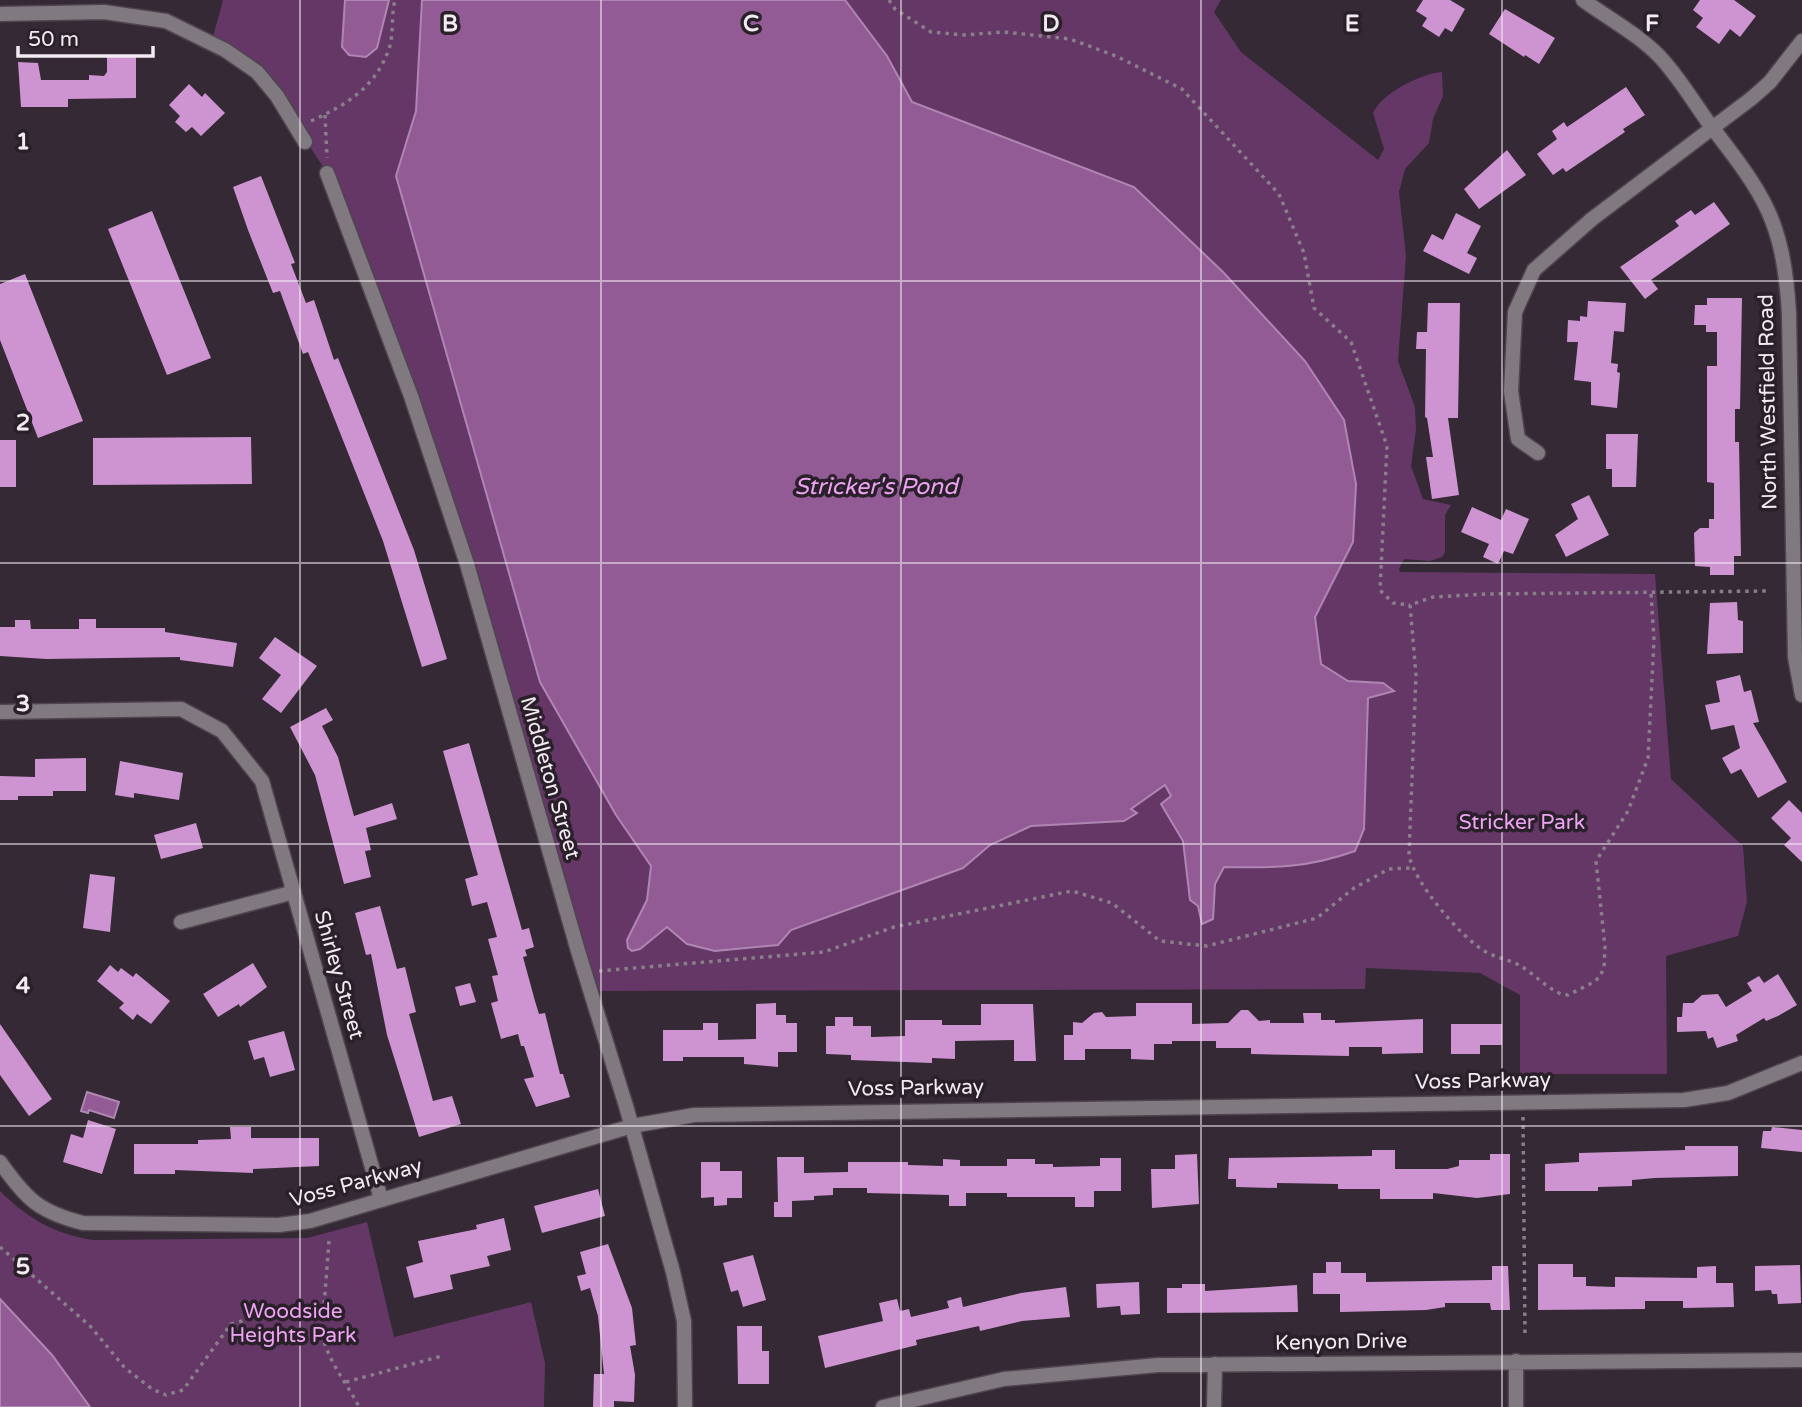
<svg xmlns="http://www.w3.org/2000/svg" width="1802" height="1407" font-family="'Varela Round',sans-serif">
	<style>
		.green { fill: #643767 }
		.water { fill: #925b95; stroke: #af86b1; stroke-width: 2 }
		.building { fill: #ce94d1 }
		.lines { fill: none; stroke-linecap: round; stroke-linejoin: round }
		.minor-casing { stroke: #4f444f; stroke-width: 17 }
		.path { stroke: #887f88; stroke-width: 3.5; stroke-dasharray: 3.5 5; stroke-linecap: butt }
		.minor { stroke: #807a80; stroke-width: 14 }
		.grid { fill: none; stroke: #f2ebf2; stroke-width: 2; stroke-opacity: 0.55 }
		.labels { text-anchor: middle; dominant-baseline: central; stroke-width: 7; stroke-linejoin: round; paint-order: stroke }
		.street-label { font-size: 21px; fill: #f2ebf2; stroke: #2a202a }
		.park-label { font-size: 21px; fill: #efa3f3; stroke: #2a202a }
		.water-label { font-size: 23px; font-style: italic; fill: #eea2f2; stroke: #2a202a }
		.grid-label { font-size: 23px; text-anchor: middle; font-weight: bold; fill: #f2ebf2; stroke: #2a202a; stroke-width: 7; stroke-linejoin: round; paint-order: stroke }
	</style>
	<rect width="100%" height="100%" fill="#342934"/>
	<path class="green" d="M223 0H1221L1214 12 1241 52 1378 160 1384 149 1373 113C1381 94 1421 73 1442 72L1443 96 1433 119 1429 143 1405 169 1399 192 1406 256 1398 361 1415 407 1416 430 1411 466 1423 499 1451 505 1445 515V552L1442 557 1430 561 1404 559 1399 569 1400 572 1655 574 1671 779 1743 846 1747 902 1738 936 1666 956 1667 1074H1520V995L1480 973 1366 968 1365 989 592 991 467 564 327 173 277 96 211 44Z
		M0 1191C27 1218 54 1234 93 1240L307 1238 367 1222 394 1337 531 1302 545 1363 544 1407H0Z"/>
	<path class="water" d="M345 0H389L377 48 366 57 349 55 342 47Z
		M422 0H845L887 56 912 102 1134 187 1223 272 1305 361 1344 420 1356 484 1353 542 1315 617 1321 664 1348 681 1383 683 1394 691 1368 698 1364 829 1355 851C1308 868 1273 868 1224 867L1215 884 1213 919 1202 924 1198 906 1190 900 1183 841 1161 804 1171 796 1165 785 1131 809 1137 813 1124 821 1031 826 990 845 963 868 791 930 778 945 715 951 687 944 667 927 640 949 632 951 628 948 627 940 647 900 651 866 616 815 540 682 396 176 416 111Z
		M87 1092 119 1102 114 1118 89 1110 88 1113 81 1111Z
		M0 1299 52 1355 90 1407H0Z"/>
	<path class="building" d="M1423 0H1450L1465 9 1452 32 1445 28 1439 37 1422 26 1427 18 1416 11Z
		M1700 0H1734L1756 16 1740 37 1730 29 1719 44 1696 27 1703 18 1693 10Z
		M1505 9 1555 38 1539 64 1525 55 1524 57 1489 34Z
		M107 55H136V98L68 99V107H21L18 62 38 63 41 80H89V75L104 76 107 72Z
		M189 84 202 97 205 93 225 113 201 136 192 127 186 132 175 122 180 116 169 105Z
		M1626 87 1645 115 1623 129 1625 132 1566 172 1563 168 1553 175 1537 154 1557 139 1552 131 1564 122 1567 127Z
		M1507 150 1526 175 1479 209 1464 189Z
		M261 176 295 263 291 264 306 303 314 300 334 360 338 358 414 550 447 659 422 667 383 541 308 352 303 354 280 291 273 293 248 230 233 187Z
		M1714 202 1730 224 1651 280 1658 289 1645 299 1620 267 1679 226 1675 221 1691 210 1695 215Z
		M152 211 211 358 167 375 108 229Z
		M1456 213 1481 226 1467 253 1477 258 1469 274 1423 251 1432 234 1443 240Z
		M25 274 83 421 38 438 0 340V284Z
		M1707 298H1742L1740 409H1735V442H1739L1741 556H1734V575H1710V567L1695 566 1694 533 1700 528H1709V519H1714V483L1707 482V366H1717V332H1706V325H1694L1695 305H1707Z
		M1588 301 1626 303 1624 332 1614 331 1611 363 1618 364 1617 372 1620 373 1617 408 1591 405V382L1574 380 1578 342H1567L1568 320 1580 321V316L1587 317Z
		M1428 303H1460L1458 418H1448L1459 495 1432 499 1426 457H1433L1427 418 1425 417 1426 349H1416L1417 332H1427Z
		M1606 434H1638L1636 487H1612V469H1606Z
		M251 437 252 484 93 485V438Z
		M0 440H16V487H0Z
		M1589 495 1609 535 1566 557 1555 535 1578 519 1571 504Z
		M1472 507 1501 520 1506 509 1529 519 1513 554 1504 551 1498 564 1483 557 1489 544 1461 532Z
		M1737 602 1738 620 1743 621V653L1707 654 1710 603Z
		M79 619H96V628H165V632L237 643 233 667 180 660V657L46 659 0 656V627H15V620H30L31 629H79Z
		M275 637 317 666 281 713 262 699 281 675 259 658Z
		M1740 675 1744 692 1751 690 1759 722 1753 723 1787 782 1758 798 1741 769 1731 774 1722 758 1740 748 1734 725 1711 730 1705 705 1720 702 1716 681Z
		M326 708 333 720 322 726 338 757 354 816 392 803 397 819 366 828 371 850 365 851 371 877 344 884 315 775 290 727Z
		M469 743 522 930 529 928 534 947 525 950 527 956 523 957 535 1001 539 1014 545 1013 560 1074H563L570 1097 536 1107 524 1079 534 1077 524 1046H521L518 1034 501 1039 491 1003 498 1001 492 976 498 975 488 939 497 937 487 902 472 906 465 879 478 875 443 751Z
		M86 758V791H53V796H18V800H0V776L35 777V759Z
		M120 761 183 773 179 800 134 793V798L115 795Z
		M1789 800 1802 813V862L1784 845 1791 838 1771 818Z
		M196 823 203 848 161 859 154 835Z
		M90 874 115 877 110 932 83 928Z
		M380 906 397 969 405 967 416 1012 409 1014 433 1101 452 1096 461 1124 419 1137 387 1035 371 954 366 955 355 913Z
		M253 963 267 987 240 1007 239 1004 218 1017 203 994Z
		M110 965 118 972 121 968 133 977 136 973 170 1001 151 1024 137 1014 133 1020 119 1008 124 1003 97 981Z
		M1778 974 1797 1005 1778 1016 1766 1021 1764 1018 1736 1035 1738 1041 1717 1048 1713 1037 1708 1039 1706 1031 1677 1032V1017H1682L1683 1003H1693L1702 995 1718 994 1726 1007 1752 991 1747 983 1759 976 1764 983Z
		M470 983 476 1002 460 1006 455 987Z
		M776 1003V1015H786V1023H797V1052H778V1067L744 1064V1057H683V1061H663V1030H703V1023H718V1040L756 1039V1004Z
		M1136 1003H1192V1024L1228 1023 1241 1010H1248L1259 1021 1270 1020V1023H1304L1303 1013H1321V1020H1335V1023L1423 1019V1053L1382 1054V1047H1349V1056L1251 1054V1048H1216V1041H1172V1044H1154V1060L1131 1059V1049H1085V1060H1064V1035H1073V1022L1082 1023 1094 1013 1102 1012 1106 1017 1136 1016Z
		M981 1004H1033L1036 1061H1014V1040L955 1041V1059L932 1058V1063L851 1060V1055L826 1054V1026H835V1017H853V1026H871V1037L905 1036V1020H942V1025H981Z
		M0 1024 52 1099 29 1116 0 1075Z
		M1451 1024H1502V1045H1480V1054H1451Z
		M284 1031 295 1070 270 1077 264 1057 254 1060 248 1041Z
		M88 1120 116 1129 102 1174 63 1162 71 1134 83 1138Z
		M230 1127H251V1138H319V1166L253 1169V1173L175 1170V1174H134V1144H198V1140L231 1139Z
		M1772 1127 1802 1130V1152L1761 1148 1763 1131H1771Z
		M1685 1146H1738V1176L1655 1178 1632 1180V1186L1598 1187V1191H1545V1164L1579 1162V1153L1685 1150Z
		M1372 1150H1395V1169H1447L1459 1166V1160H1490V1154H1510V1194L1477 1198 1433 1193V1199H1380V1189H1338V1184L1277 1183V1188L1236 1187V1179H1228L1229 1158 1372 1156Z
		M1197 1154 1199 1204 1152 1208 1151 1169H1175V1155Z
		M777 1157H804V1173L848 1172V1162H908V1165L943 1166V1159L960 1160V1166H1007V1159H1035V1164H1053V1167L1100 1166V1158H1121V1191H1094V1207H1075V1197H1007V1193H966V1206H949V1195L867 1193V1188H833V1195L814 1196V1200L792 1201V1217H774V1202H778Z
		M701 1162H720V1171H742V1198H727V1205L714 1206V1197L701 1198Z
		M598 1189 605 1216 542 1233 534 1206Z
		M504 1218 511 1250 487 1256 490 1266 450 1275 453 1289 414 1298 406 1267 423 1262 418 1241 477 1229 476 1225Z
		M608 1244 632 1308 636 1345 630 1346 635 1375 634 1402 614 1401V1407H593L594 1374H604L598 1316 590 1288 581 1291 577 1276 586 1274 580 1252Z
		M753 1255 766 1300 743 1307 738 1290 731 1292 723 1263Z
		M1326 1262H1341V1273H1366V1282L1492 1280V1266H1508L1510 1310H1491L1490 1303H1445V1307L1426 1310 1340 1312V1294H1313V1273H1326Z
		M1538 1264H1573V1277H1586V1286L1615 1287V1277L1697 1278V1267L1716 1266V1283H1733L1734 1307 1683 1308V1301H1645V1309L1538 1310Z
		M1800 1265 1801 1303 1778 1304 1777 1294H1772L1771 1290 1755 1291V1266Z
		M1139 1282 1140 1314 1121 1315 1120 1306 1097 1308 1096 1284Z
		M1182 1284H1205V1291L1297 1285 1298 1312 1167 1313V1288H1182Z
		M1066 1287 1070 1317 1022 1321 980 1331 979 1326 916 1340 917 1345 825 1368 818 1336 883 1321 879 1303 897 1299 900 1311 909 1309 911 1317 949 1308 947 1301 961 1297 963 1307 1021 1293Z
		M737 1326H762V1351H769V1384H738Z"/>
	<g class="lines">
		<defs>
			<path id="minor" d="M1583 0C1608 18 1639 35 1660 57 1678 76 1693 101 1708 122 1764 195 1783 218 1789 313L1795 657 1802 695
				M0 14 104 12 166 21 225 50 257 72 277 96 305 142
				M327 173 411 396 467 564 578 951 626 1106 673 1272 684 1321 685 1407
				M1538 453 1518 439 1511 391 1515 312 1534 270 1592 219 1752 98 1770 82 1802 41
				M0 712 181 709 222 731 262 781 381 1199
				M181 922 294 892
				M0 1162C26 1199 39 1212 83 1223L279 1225 310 1221 632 1126 694 1115 1684 1100 1728 1093 1802 1063
				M1516 1361V1407
				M883 1407 1004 1379 1158 1365 1802 1360
				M1214 1407 1215 1364"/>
		</defs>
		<use href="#minor" class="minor-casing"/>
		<path class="path" d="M889 0 895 9 931 32 964 35 1004 32 1070 39 1116 56 1182 89 1279 194 1304 253 1314 308 1351 342 1387 446 1380 590 1393 603 1410 605
			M325 115 327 158
			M311 121C346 105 375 88 389 49 394 34 391 15 395 0
			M1651 594 1654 640 1648 758 1628 811 1596 861 1605 947 1604 967 1600 977 1592 983 1568 995 1561 994C1547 988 1535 975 1521 966 1510 960 1497 958 1486 952 1461 938 1414 882 1409 855L1416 675 1410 605 1433 597 1486 594 1769 591
			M599 971 824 952 894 927 1072 891 1112 903 1160 941 1207 946 1317 918 1354 888 1389 869 1411 868
			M1523 1117 1525 1336
			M329 1241 322 1332C327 1361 346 1381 359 1407
			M0 1247 90 1326 125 1368 152 1389 166 1395 183 1390 231 1324 297 1307 324 1319
			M346 1382 442 1356"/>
		<use href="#minor" class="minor"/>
	</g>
	<path class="grid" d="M300 0V1407M601 0V1407M901 0V1407M1201 0V1407M1502 0V1407M0 281H1802M0 563H1802M0 844H1802M0 1126H1802"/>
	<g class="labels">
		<g class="street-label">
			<text transform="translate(1768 402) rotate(-91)">North Westfield Road</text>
			<text transform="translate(550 778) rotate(74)">Middleton Street</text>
			<text transform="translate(339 975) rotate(74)">Shirley Street</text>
			<text transform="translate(1483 1081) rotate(-1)">Voss Parkway</text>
			<text transform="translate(916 1088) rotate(-1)">Voss Parkway</text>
			<text transform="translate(356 1183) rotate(-15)">Voss Parkway</text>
			<text transform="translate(1341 1342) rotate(-1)">Kenyon Drive</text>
		</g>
		<g class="park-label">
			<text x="1522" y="822">Stricker Park</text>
			<text x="293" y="1311">Woodside<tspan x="293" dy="24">Heights Park</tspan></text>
		</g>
		<g class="water-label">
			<text x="876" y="487">Stricker's Pond</text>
		</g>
	</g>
	<g class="grid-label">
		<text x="450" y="31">B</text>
		<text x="751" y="31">C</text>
		<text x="1051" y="31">D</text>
		<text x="1352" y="31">E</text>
		<text x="1652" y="31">F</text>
		<text x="23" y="149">1</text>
		<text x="23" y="430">2</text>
		<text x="23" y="711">3</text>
		<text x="23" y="993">4</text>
		<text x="23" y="1274">5</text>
	</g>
	<path d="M18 46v10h135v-10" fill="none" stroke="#f2ebf2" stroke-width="3.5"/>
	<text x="28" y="46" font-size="21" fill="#f2ebf2" stroke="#2a202a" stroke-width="5" paint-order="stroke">50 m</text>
</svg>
